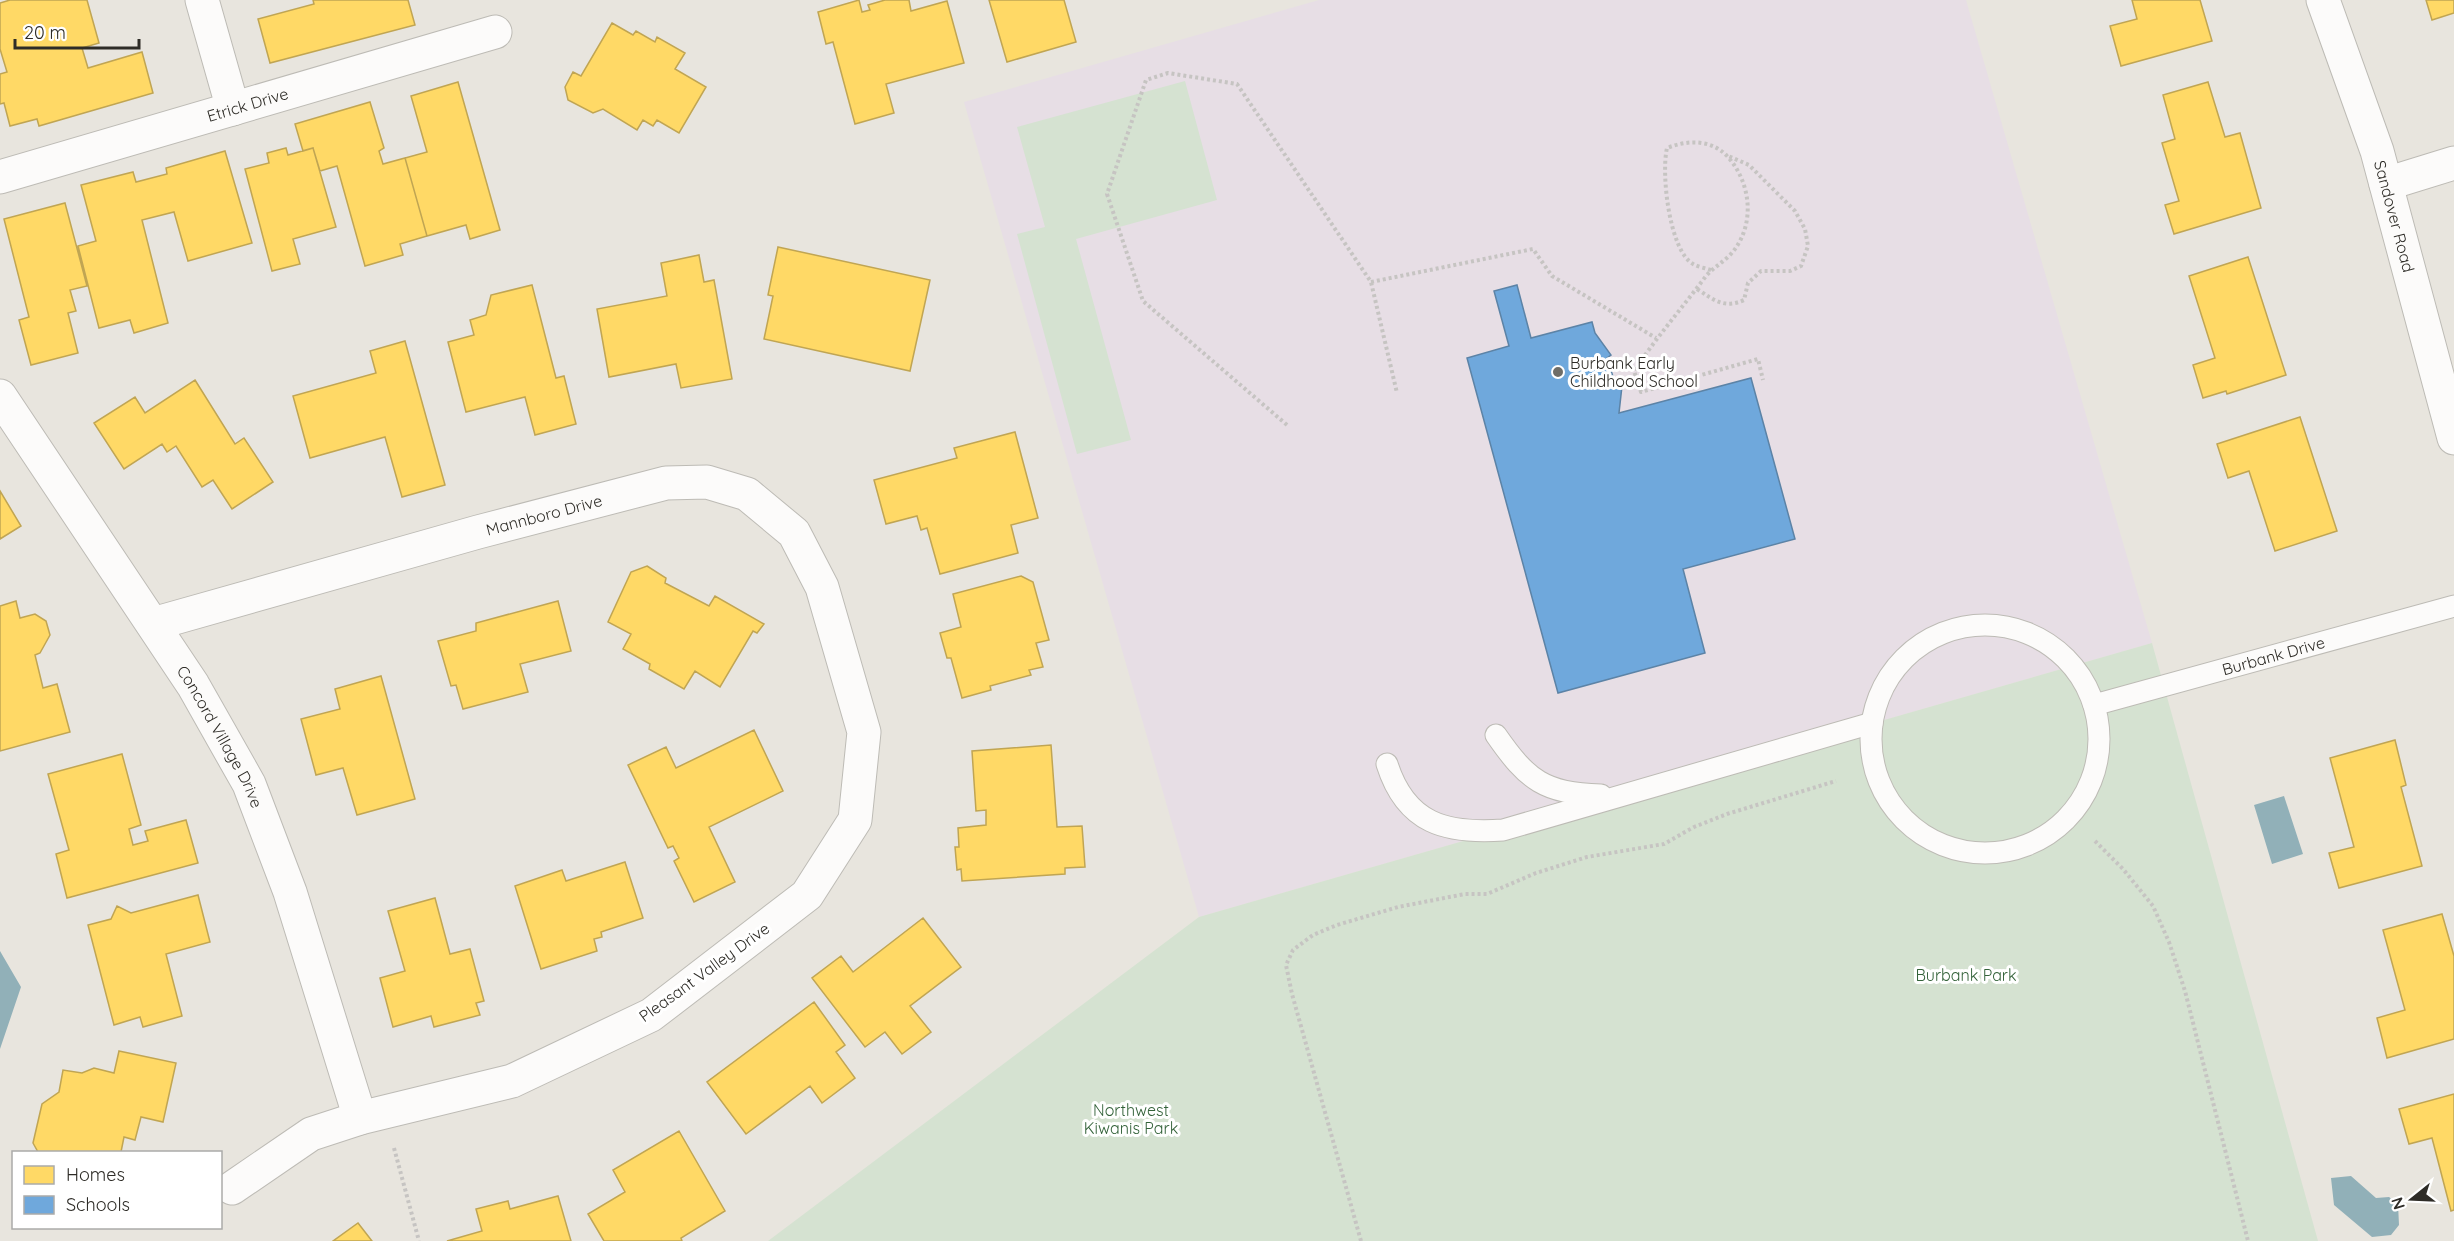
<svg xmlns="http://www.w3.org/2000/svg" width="2454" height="1241" font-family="Quicksand,sans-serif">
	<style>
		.education { fill: #e7dee5 }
		.green { fill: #d5e2d1 }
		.water { fill: #91b0b8 }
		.homes { fill: #ffd966; stroke: #c0a553; stroke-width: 1.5 }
		.schools { fill: #6fa8dc; stroke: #5c83a6; stroke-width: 1.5 }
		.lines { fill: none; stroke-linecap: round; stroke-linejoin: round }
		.lane-casing { stroke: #bdbbb5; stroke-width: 23 }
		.street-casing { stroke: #bdbbb5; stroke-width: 35 }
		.path { stroke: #c6c4c2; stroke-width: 4; stroke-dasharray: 3 3; stroke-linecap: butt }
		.lane { stroke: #fcfbfa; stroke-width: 21 }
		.street { stroke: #fcfbfa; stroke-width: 33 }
		.poi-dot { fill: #6f6d67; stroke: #fff; stroke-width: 2 }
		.labels { text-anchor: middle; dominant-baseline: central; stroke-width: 6; stroke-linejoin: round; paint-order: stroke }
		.street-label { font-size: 16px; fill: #2e2c27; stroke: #fff }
		.poi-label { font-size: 16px; fill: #2e2c27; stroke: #fff; text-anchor: start }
		.park-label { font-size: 16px; fill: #336239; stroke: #fff }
	</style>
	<rect width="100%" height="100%" fill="#e8e5de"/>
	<path class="education" d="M1319 0H1966L2152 643 1199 917 964 102Z"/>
	<path class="green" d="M1185 81 1217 200 1076 239 1131 440 1077 454 1017 234 1045 227 1017 127Z
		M2152 643 2318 1241H768L1199 917Z"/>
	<path class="water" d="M2284 796 2303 854 2272 864 2254 805Z
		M0 951 21 987 0 1049Z
		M2351 1176 2376 1198 2389 1197 2398 1204 2399 1225 2391 1235 2372 1237 2334 1205 2331 1178Z"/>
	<path class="homes" d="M10 0H87L99 43 82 48 88 68 142 52 153 93 39 126 37 119 10 126 4 103 0 104V74L7 72 0 49V3Z
		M313 0H408L415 25 270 63 258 19 314 4Z
		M859 0 862 12 870 10 868 5 885 0H909L911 11 947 1 964 63 886 84 894 113 855 124 833 42 826 44 818 12Z
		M989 0H1064L1076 42 1007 62Z
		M2132 0H2200L2212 41 2121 66 2110 26 2137 19Z
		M2426 0H2454V13L2432 20Z
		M612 23 633 35 636 31 655 42 657 37 685 53 675 69 706 87 679 133 657 120 653 126 643 120 637 130 603 109 593 113 568 100 565 87 573 72 581 76Z
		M458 82 500 230 470 239 466 225 427 236 405 158 427 152 411 96Z
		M2208 82 2225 137 2240 133 2261 208 2174 234 2165 205 2179 201 2162 143 2175 139 2163 95Z
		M370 102 384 148 379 151 383 164 405 158 427 236 400 244 403 255 365 266 337 166 320 171 313 148 303 151 295 124Z
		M286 148 288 155 313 148 336 227 293 239 300 264 272 271 245 169 269 163 267 153Z
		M225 151 252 243 188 261 174 212 142 220 168 323 134 333 130 320 99 328 78 246 96 241 81 185 133 172 136 182 167 174 166 168Z
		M65 203 87 286 70 290 76 311 68 313 78 353 31 365 19 320 29 317 4 219Z
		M778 247 930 280 910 371 764 339 773 296 768 295Z
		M699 255 704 282 714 280 732 379 681 388 676 364 609 377 597 309 667 296 661 263Z
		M2248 257 2286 375 2227 394 2226 391 2203 398 2193 365 2215 358 2189 276Z
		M532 285 556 378 564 376 576 424 535 435 525 397 466 412 448 342 474 335 470 320 486 315 491 295Z
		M405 341 445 485 402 497 385 437 310 458 293 396 376 373 370 351Z
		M195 380 235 444 244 438 273 482 232 509 213 480 202 487 176 446 167 452 162 444 124 469 94 423 135 397 145 413Z
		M2300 417 2337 531 2275 551 2249 471 2228 478 2217 444Z
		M1015 432 1038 518 1011 525 1018 553 940 574 927 528 921 530 917 516 886 524 874 480 957 458 954 448Z
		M0 491 21 526 0 539Z
		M647 566 666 578 665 583 709 606 715 596 764 624 757 633 753 631 720 687 695 671 684 689 649 669 650 664 623 649 631 634 608 622 631 572Z
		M1021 576 1033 582 1049 640 1036 643 1043 667 1029 670 1031 675 990 686 991 690 962 698 951 658H947L940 633 961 627 953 594Z
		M16 601 20 618 35 614 46 621 50 635 40 653 35 655 43 688 57 684 70 732 0 751V606Z
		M558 601 571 651 520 664 528 692 463 709 456 685 451 686 438 641 476 631V623Z
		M381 676 415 799 357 815 343 768 316 775 301 719 340 709 335 689Z
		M754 730 783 791 709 827 735 882 694 902 674 861 679 858 673 846 668 848 628 765 666 747 676 768Z
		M2395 740 2406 785 2401 787 2422 866 2339 888 2329 853 2354 847 2330 758Z
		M1051 745 1057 827 1082 826 1085 867 1065 868V874L962 881 961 869 957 870 955 847H959L958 828 986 825V810L976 811 972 751Z
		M122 754 141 825 129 829 133 845 148 841 145 831 186 820 198 863 67 898 56 854 69 850 48 774Z
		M625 862 643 918 601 932 602 937 594 939 597 951 541 969 515 886 562 870 566 881Z
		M198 895 210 942 166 954 182 1016 143 1027 140 1017 114 1025 88 925 111 919 117 906 131 913Z
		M435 898 450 954 470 949 484 1001 476 1003 480 1015 434 1027 431 1016 393 1027 380 978 405 971 388 911Z
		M2442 914 2454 956V1039L2387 1058 2377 1018 2405 1010 2383 930Z
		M923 918 961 967 910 1006 931 1032 902 1054 885 1032 865 1047 812 978 841 956 853 972Z
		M814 1002 845 1045 836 1052 855 1078 822 1103 810 1086 746 1134 707 1082Z
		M119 1051 176 1063 163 1122 141 1117 135 1140 124 1137 121 1152H38L33 1143 42 1104 59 1092 63 1070 82 1073 94 1068 114 1073Z
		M2454 1094V1210L2451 1211 2432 1138 2409 1144 2399 1109Z
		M679 1131 725 1211 681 1238 682 1241H604L588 1214 625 1192 613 1170Z
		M558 1196 571 1241H447L482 1231 476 1209 508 1201 510 1209Z
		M358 1223 372 1241H333Z"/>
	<path class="schools" d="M1517 285 1531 338 1592 322 1595 333 1611 355 1607 358 1616 386H1622L1619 413 1751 378 1795 539 1683 569 1705 653 1558 693 1467 358 1509 346 1494 291Z"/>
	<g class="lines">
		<defs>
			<g id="lane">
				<circle cx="1985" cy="739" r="114"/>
				<path id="s1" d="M2094 705 2454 606"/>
				<path d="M1496 735C1528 781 1544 793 1601 795"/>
				<path d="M1387 764C1406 824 1446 834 1503 830L1872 723"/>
			</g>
			<g id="street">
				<path d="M202 0 233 109"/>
				<path id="s2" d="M2323 0 2377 151 2454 438"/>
				<path id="s3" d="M0 177 495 32"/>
				<path d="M2386 184 2454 163"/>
				<path id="s4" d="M0 396 193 685 249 784 290 892 360 1118"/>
				<path id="s5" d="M153 624 478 532 666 483 707 482 747 494 794 533 822 587 864 732 855 820 807 895 651 1015 512 1081 360 1118 311 1134 232 1188"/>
			</g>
		</defs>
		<use href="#lane" class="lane-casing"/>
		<use href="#street" class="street-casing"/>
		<path class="path" d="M1711 270C1705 268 1698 267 1693 264 1669 250 1661 173 1667 148 1687 140 1711 139 1727 156 1752 183 1756 227 1730 255 1722 263 1713 268 1706 276 1682 308 1656 338 1634 371L1641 392 1758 359 1763 380
			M1371 282 1533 249 1552 276 1656 338
			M1697 289C1714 300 1724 309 1744 300L1748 283 1761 271H1790L1801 266 1808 246 1805 229 1795 211 1749 165 1726 155
			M1287 425 1143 301 1107 194 1146 80 1168 73 1237 84 1371 282 1397 393
			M2095 841 2123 869 2153 906 2169 942 2185 991 2248 1241
			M394 1148 419 1241
			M1361 1241 1292 994 1286 965 1293 950 1313 935 1337 925 1398 907 1465 894H1487L1536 873 1587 857 1664 844 1694 827 1727 814 1836 781"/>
		<use href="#lane" class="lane"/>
		<use href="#street" class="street"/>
	</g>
	<circle class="poi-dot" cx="1558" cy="372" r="6"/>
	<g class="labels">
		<g class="street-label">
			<text stroke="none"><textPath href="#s3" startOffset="258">Etrick Drive</textPath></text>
			<text stroke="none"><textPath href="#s2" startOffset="228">Sandover Road</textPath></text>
			<text stroke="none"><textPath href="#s5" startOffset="406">Mannboro Drive</textPath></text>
			<text stroke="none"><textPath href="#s1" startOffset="186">Burbank Drive</textPath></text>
			<text stroke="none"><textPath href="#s4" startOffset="406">Concord Village Drive</textPath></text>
			<text transform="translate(704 972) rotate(-36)">Pleasant Valley Drive</text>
		</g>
		<g class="poi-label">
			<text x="1570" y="363">Burbank Early<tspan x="1570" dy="18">Childhood School</tspan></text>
		</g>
		<g class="park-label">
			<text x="1966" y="975">Burbank Park</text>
			<text x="1131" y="1110">Northwest<tspan x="1131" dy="18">Kiwanis Park</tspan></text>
		</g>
	</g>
	<rect x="12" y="1151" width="210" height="78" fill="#ffffff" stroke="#ababa9" stroke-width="1.5"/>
	<rect x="24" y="1166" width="30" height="18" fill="#ffd966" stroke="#ababa9" stroke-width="1.5"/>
	<text x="66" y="1181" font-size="18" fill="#2e2c27">Homes</text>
	<rect x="24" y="1196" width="30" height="18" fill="#6fa8dc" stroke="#ababa9" stroke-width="1.5"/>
	<text x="66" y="1211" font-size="18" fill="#2e2c27">Schools</text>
	<g transform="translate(2412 1199) rotate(252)" stroke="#ffffff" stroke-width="4.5" paint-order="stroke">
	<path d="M0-4.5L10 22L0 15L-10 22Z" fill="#2e2c27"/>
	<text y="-9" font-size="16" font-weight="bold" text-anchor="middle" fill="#2e2c27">N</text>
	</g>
	<path d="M15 39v9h124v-9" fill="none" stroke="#2e2c27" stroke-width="3"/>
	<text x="24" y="39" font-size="18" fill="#2e2c27" stroke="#ffffff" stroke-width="4.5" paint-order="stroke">20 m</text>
</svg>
